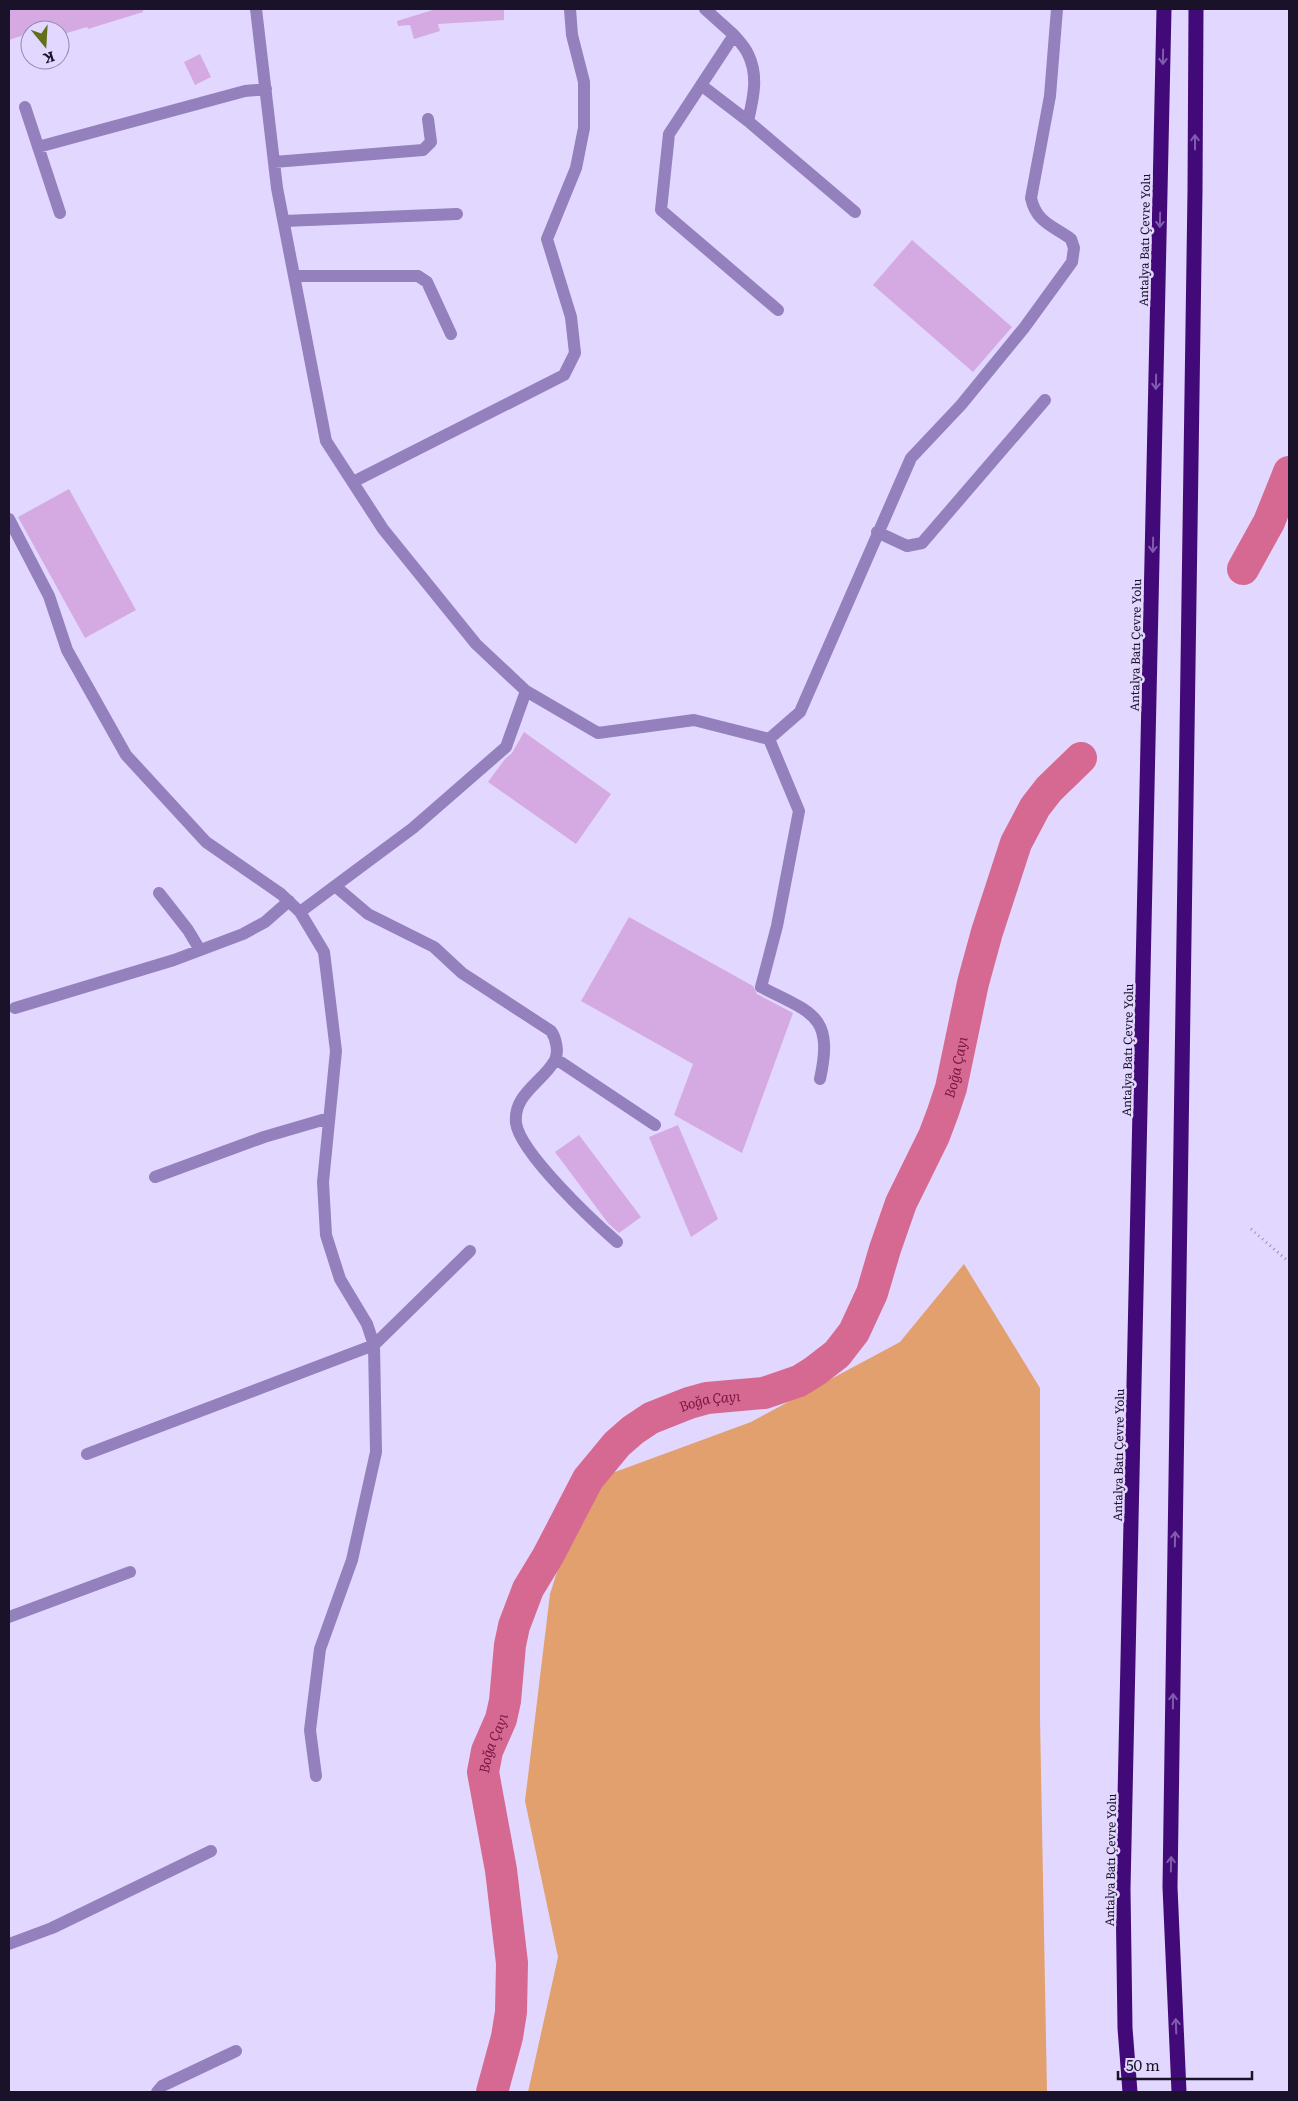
<svg xmlns="http://www.w3.org/2000/svg" width="1298" height="2101" font-family="Literata,serif">
	<style>
		.green { fill: #e1a06e }
		.lines { fill: none; stroke-linecap: round; stroke-linejoin: round }
		.river { stroke: #d66992; stroke-width: 32 }
		.building { fill: #d5aae3 }
		.path { stroke: #998fb0; stroke-width: 3; stroke-dasharray: 1 4; stroke-linecap: butt }
		.minor { stroke: #9380bc; stroke-width: 12 }
		.highway { stroke: #410a78; stroke-width: 15 }
		.oneway { stroke: #815cae }
		.labels { text-anchor: middle; dominant-baseline: central; stroke-width: 5; stroke-linejoin: round; paint-order: stroke }
		.street-label { font-size: 12px; fill: #1a1229; stroke: #e2d7fe }
		.water-label { font-size: 14px; font-style: italic; fill: #7a1644; stroke: #e2d7fe }
	</style>
	<rect width="100%" height="100%" fill="#e2d7fe"/>
	<path class="green" d="M964 1264 1040 1388V1719L1047 2092H528L558 1957 525 1801 550 1594 585 1483 751 1422 900 1342Z"/>
	<g class="lines">
		<g class="river">
			<path d="M1243 569 1269 522 1289 472"/>
			<path id="s1" d="M492 2092 507 2037 511 2012 512 1963 501 1870 483 1772 487 1751 501 1719 505 1701 510 1645 514 1626 528 1589 548 1556 588 1479 617 1444 633 1430 651 1418 689 1403 707 1398 764 1393 799 1381 815 1371 837 1354 854 1332 872 1293 885 1249 901 1203 934 1136 943 1112 951 1088 973 983 987 932 1016 843 1035 807 1049 789 1081 758"/>
		</g>
	</g>
	<path class="building" d="M9 9H143V12L88 29 87 27 60 35V30H30V33L9 40Z
		M436 9H504V20L438 24 440 31 414 39 410 25 398 26 397 21Z
		M200 54 211 77 195 85 184 62Z
		M912 240 1012 327 973 372 873 285Z
		M69 489 136 610 85 638 18 517Z
		M524 732 611 794 576 844 488 782 505 759 512 753Z
		M629 917 753 986 757 994 793 1013 742 1153 674 1115 693 1064 581 1001Z
		M678 1125 718 1219 691 1237 649 1137Z
		M579 1135 641 1217 619 1233 608 1223 555 1152Z"/>
	<g class="lines">
		<path class="path" d="M1251 1229 1289 1262"/>
		<path class="minor" d="M256 9 277 188 326 441 383 529 476 644 526 691 598 733 694 720 769 739 800 712 911 458 961 405 1024 328 1072 262 1074 248 1071 239C1053 226 1036 222 1031 198L1050 96 1057 9
			M705 9 734 35 669 134 661 210 778 310
			M701 85 748 121C753 99 759 76 748 54 745 47 739 41 734 35
			M25 107 60 213
			M748 121 855 212
			M38 147 245 91 266 89
			M274 162 423 150 431 142 428 119
			M284 221 457 214
			M294 276H418L427 282 451 334
			M353 482 564 375 575 353 571 317 547 239 576 168 584 128V82L572 35 570 9
			M9 519 49 596 67 650 126 755 206 842 281 894 300 912 324 952 336 1051 323 1182 326 1235 340 1279 367 1324 374 1345 376 1452 352 1560 320 1649 310 1730 316 1776
			M877 532 907 546 922 543 1045 400
			M769 739 799 811 777 926 761 987C812 1013 834 1015 820 1079
			M335 886 368 914 434 947 462 973 551 1031C556 1038 559 1052 555 1060 543 1082 513 1094 516 1123 520 1153 594 1222 617 1242
			M159 893 188 930 200 950
			M300 912 413 828 506 747 526 691
			M15 1008 174 960 243 934 265 922 289 901
			M556 1059 655 1125
			M155 1177 264 1137 329 1118
			M87 1454 374 1345 470 1251
			M9 1617 130 1572
			M9 1944 52 1928 211 1851
			M157 2092 162 2086 236 2051"/>
		<path class="highway" d="M1130 2092 1125 2028 1123 1889 1164 9
			M1179 2092 1170 1887 1195 191 1196 9"/>
	</g>
	<defs><path id="oneway-shaft" d="M-6 0H5M1.5-3L5.5 0L1.5 3" fill="none" stroke-width="1.6" stroke-linecap="round" stroke-linejoin="round" transform="scale(1.25)"/></defs>
	<g class="oneway">
		<use href="#oneway-shaft" transform="translate(1163 57) rotate(91)"/>
		<use href="#oneway-shaft" transform="translate(1195 142) rotate(-90)"/>
		<use href="#oneway-shaft" transform="translate(1160 220) rotate(91)"/>
		<use href="#oneway-shaft" transform="translate(1156 382) rotate(91)"/>
		<use href="#oneway-shaft" transform="translate(1153 545) rotate(91)"/>
		<use href="#oneway-shaft" transform="translate(1175 1539) rotate(-89)"/>
		<use href="#oneway-shaft" transform="translate(1173 1701) rotate(-89)"/>
		<use href="#oneway-shaft" transform="translate(1171 1864) rotate(-89)"/>
		<use href="#oneway-shaft" transform="translate(1176 2026) rotate(-92)"/>
	</g>
	<g class="labels">
		<g class="street-label">
			<text transform="translate(1144 240) rotate(-89)">Antalya Batı Çevre Yolu</text>
			<text transform="translate(1135 645) rotate(-89)">Antalya Batı Çevre Yolu</text>
			<text transform="translate(1127 1050) rotate(-89)">Antalya Batı Çevre Yolu</text>
			<text transform="translate(1118 1455) rotate(-89)">Antalya Batı Çevre Yolu</text>
			<text transform="translate(1110 1860) rotate(-89)">Antalya Batı Çevre Yolu</text>
		</g>
		<g class="water-label">
			<text stroke="none"><textPath href="#s1" startOffset="1241">Boğa Çayı</textPath></text>
			<text stroke="none"><textPath href="#s1" startOffset="790">Boğa Çayı</textPath></text>
			<text stroke="none"><textPath href="#s1" startOffset="355">Boğa Çayı</textPath></text>
		</g>
	</g>
	<rect width="1298" height="2101" fill="none" stroke="#1a1229" stroke-width="20"/>
	<g transform="translate(45 45) rotate(162)"><circle r="24" fill="#e2d7fe" stroke="#9288a9"/>
	<path d="M0-4L9 19L0 12L-9 19Z" fill="#63701a"/>
	<text y="-8" font-size="14" font-weight="bold" text-anchor="middle" fill="#1a1229">K</text>
	</g>
	<path d="M1118 2071v8h134v-8" fill="none" stroke="#1a1229" stroke-width="2.5"/>
	<text x="1126" y="2071" font-size="15" fill="#1a1229" stroke="#e2d7fe" stroke-width="4" paint-order="stroke">50 m</text>
</svg>
